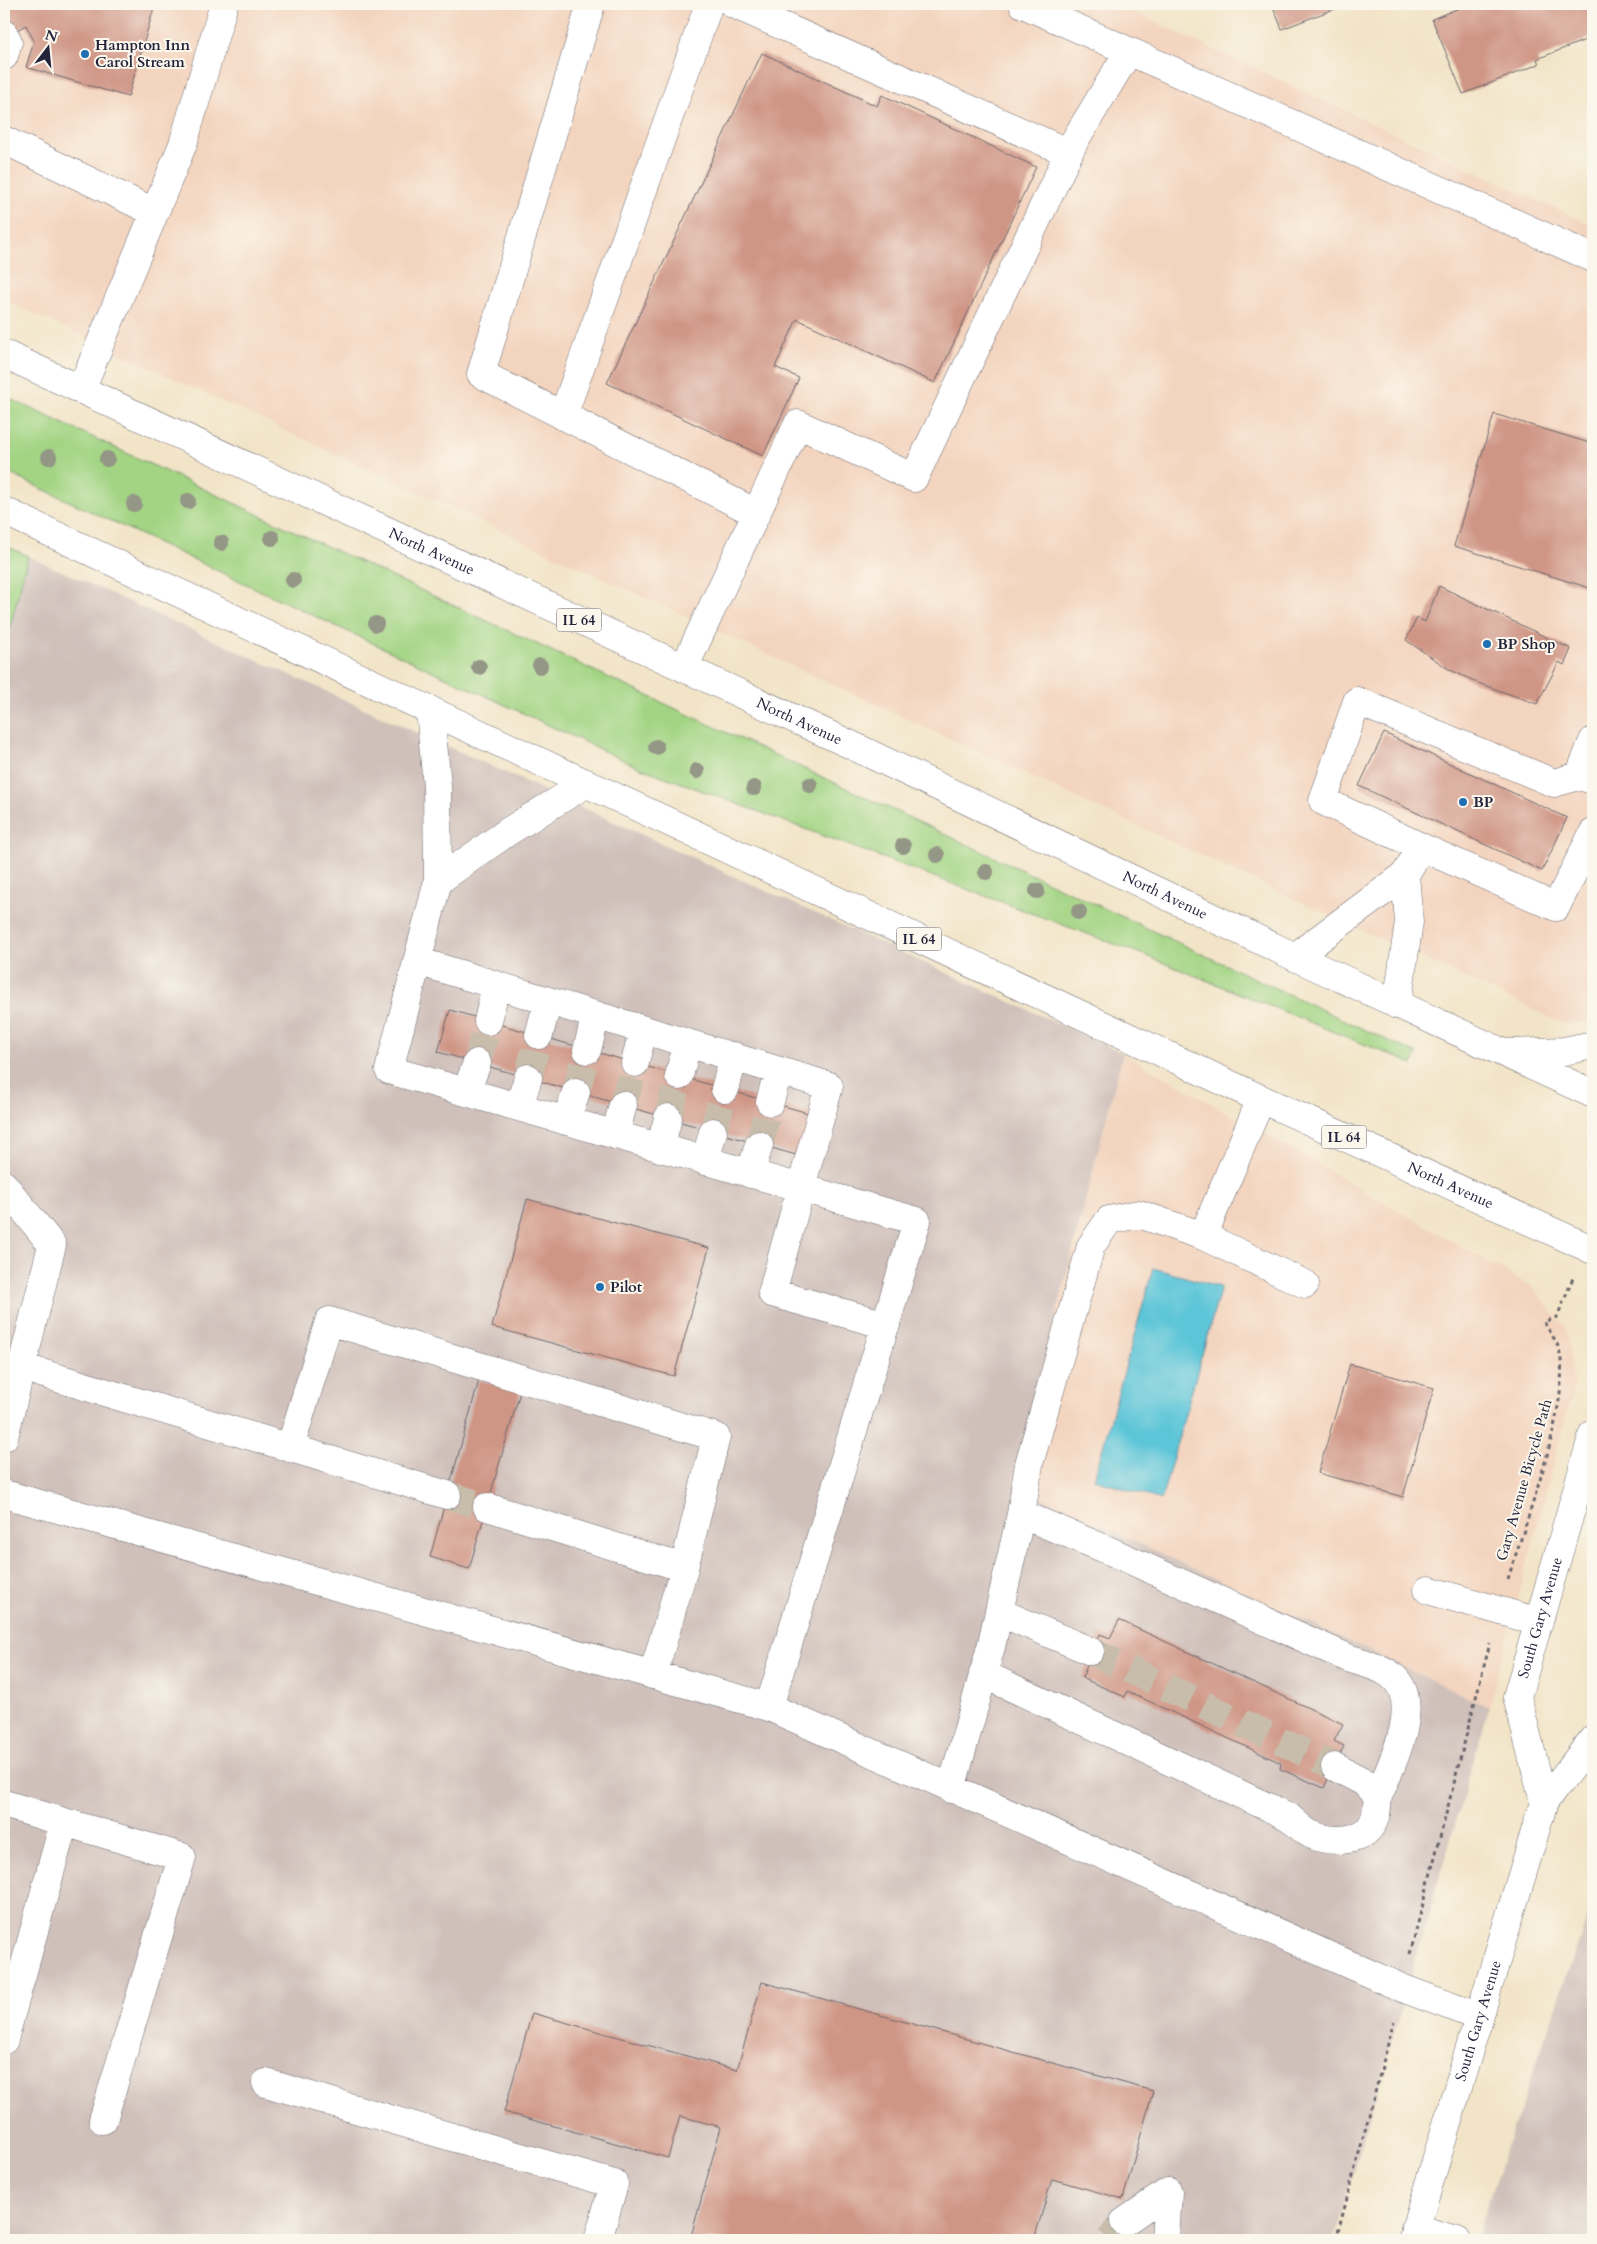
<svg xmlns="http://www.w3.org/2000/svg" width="1597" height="2244" font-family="Cardo,serif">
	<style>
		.built { fill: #f3d4be }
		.industrial { fill: #cfc0ba }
		.green { fill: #a2d483; stroke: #627b5f }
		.water { fill: #5cc5d8; stroke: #3f748a }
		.building { fill: #cf9585 }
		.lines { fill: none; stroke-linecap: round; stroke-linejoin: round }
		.minor-tunnel { stroke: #c8bdab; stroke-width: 28; stroke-dasharray: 28 14; stroke-linecap: butt }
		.minor-casing { stroke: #6b666c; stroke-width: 29 }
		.major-casing { stroke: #6b666c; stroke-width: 29 }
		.path { stroke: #6b666c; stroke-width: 3; stroke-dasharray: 4 4; stroke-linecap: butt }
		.minor { stroke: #fff; stroke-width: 28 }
		.major { stroke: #fff; stroke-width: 28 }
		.tree { fill: #949686 }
		.poi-dot { fill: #1f6fb2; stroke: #fbf7ec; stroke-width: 2 }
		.labels { text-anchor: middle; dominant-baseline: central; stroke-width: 4; stroke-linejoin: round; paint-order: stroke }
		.shield { fill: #fbf7ec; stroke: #636270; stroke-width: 1 }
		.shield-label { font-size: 14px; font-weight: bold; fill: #22223b }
		.poi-label { font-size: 15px; font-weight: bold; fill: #22223b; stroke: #fbf7ec; text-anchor: start }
		.street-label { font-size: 15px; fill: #22223b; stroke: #fbf7ec }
	</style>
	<rect width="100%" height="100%" fill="#fbf7ec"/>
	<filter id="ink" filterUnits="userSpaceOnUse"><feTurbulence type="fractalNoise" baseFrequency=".02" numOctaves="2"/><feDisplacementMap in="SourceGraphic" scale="10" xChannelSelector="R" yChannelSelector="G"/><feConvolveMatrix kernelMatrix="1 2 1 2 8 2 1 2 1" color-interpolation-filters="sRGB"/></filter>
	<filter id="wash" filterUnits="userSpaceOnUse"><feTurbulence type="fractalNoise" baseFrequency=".0096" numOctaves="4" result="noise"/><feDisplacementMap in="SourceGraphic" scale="20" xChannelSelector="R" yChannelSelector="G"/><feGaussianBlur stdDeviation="1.12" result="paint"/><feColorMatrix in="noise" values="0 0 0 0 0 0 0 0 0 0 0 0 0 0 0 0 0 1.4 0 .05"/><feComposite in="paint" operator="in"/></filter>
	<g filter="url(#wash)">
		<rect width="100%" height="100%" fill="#f2e4c7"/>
		<path class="built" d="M4 4H1116L1587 223 1593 205V1023L1564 1024 4 300Z
			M1123 1053 1532 1287 1567 1330 1574 1387 1489 1707 1013 1484Z"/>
		<path class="industrial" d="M28 556 1123 1053 1013 1484 1489 1707 1334 2240H4V651Z
			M1593 1901V2240H1476L1489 2198Z"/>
		<path class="green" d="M4 396 1417 1054 1413 1064 1144 955 638 767 4 471Z
			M4 545 28 556 4 651Z"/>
		<path class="water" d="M1153 1268 1221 1287 1161 1500 1094 1479Z"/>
		<g id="blocks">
			<path class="building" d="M4 4H155L128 97 26 67 34 41 26 25 4 37Z
				M1272 4H1347L1282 29Z
				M1469 4H1593V37L1537 59 1539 64 1463 94 1432 19Z
				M762 53 877 106 882 95 1036 167 935 383 797 319 775 367 799 378 763 456 607 383Z
				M1494 414 1593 444V589L1454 546Z
				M1439 586 1571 649 1564 665 1559 662 1537 704 1481 684 1450 670 1406 640 1417 618 1425 622Z
				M1384 733 1567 818 1542 871 1359 786Z
				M450 1010 815 1115 803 1157 438 1052Z
				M527 1199 709 1248 674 1376 492 1327Z
				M1350 1364 1434 1388 1403 1497 1318 1473Z
				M479 1380 520 1392 469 1569 430 1557Z
				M1119 1620 1343 1724 1334 1741 1344 1746 1324 1788 1280 1769 1281 1763 1127 1691 1125 1697 1082 1678 1100 1634 1110 1638Z
				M762 1982 1153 2091 1123 2199 1052 2179 1034 2240H690L721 2127 680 2116 668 2158 504 2112 532 2013 737 2070Z"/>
		</g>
	</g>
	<g filter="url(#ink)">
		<use href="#blocks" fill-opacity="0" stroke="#6b666c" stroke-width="1"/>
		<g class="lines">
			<path class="minor-tunnel" d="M477 1063 488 1021
				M528 1078 539 1035
				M576 1092 587 1050
				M623 1105 635 1063
				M668 1118 679 1076
				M713 1132 725 1089
				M759 1145 770 1102
				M447 1495 487 1507
				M1090 1651 1335 1767
				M1110 2240 1124 2222"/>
			<defs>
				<path id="minor" d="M591 4 481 374 756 513
					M733 4 1069 153
					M1023 4 1593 258
					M4 34 8 42 4 56
					M4 140 154 212
					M81 390 183 144 224 4
					M563 416 709 4
					M684 668 798 424 914 478 1075 140 1129 51
					M430 710 437 786 438 881 509 831 587 783
					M1579 776 1593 741
					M1421 847 1556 907 1593 833
					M438 881 389 1070 917 1221 769 1707 1402 1988 1479 2017
					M1295 957 1405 875 1421 847 1323 801 1357 701 1554 783 1579 776 1593 780
					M417 961 829 1086 772 1293 886 1325
					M1397 1005 1409 922 1405 875
					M488 1021 496 985
					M539 1035 548 1001
					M587 1050 596 1015
					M635 1063 643 1030
					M679 1076 687 1044
					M725 1089 734 1056
					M466 1092 477 1063
					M1261 1099 1203 1236 1305 1284
					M770 1102 778 1071
					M519 1107 528 1078
					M566 1121 576 1092
					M615 1135 623 1105
					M660 1148 668 1118
					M705 1161 713 1132
					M750 1174 759 1145
					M4 1185 52 1245 4 1437
					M21 1367 447 1495
					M290 1448 329 1321 716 1437 684 1568
					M4 1494 769 1707
					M487 1507 684 1568 653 1675
					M1021 1514 1029 1464 1091 1246 1109 1220 1139 1214 1203 1236
					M1428 1590 1539 1622
					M999 1612 1090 1651
					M983 1674 1289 1817C1295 1822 1302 1830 1310 1834 1327 1842 1359 1844 1371 1826 1377 1817 1377 1807 1378 1796L1366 1783 1335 1767
					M951 1789 991 1647 1021 1514 1110 1551 1348 1658C1363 1663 1379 1666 1391 1675 1425 1701 1391 1766 1378 1796
					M4 1804 64 1822 4 2040
					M64 1822 182 1857 103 2120
					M266 2083 614 2184 598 2240
					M1124 2222 1168 2192
					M1415 2228 1457 2240
					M1165 2240 1168 2192"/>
				<g id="major">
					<path id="s1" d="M4 354 849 744 1295 957 1593 1094"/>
					<path id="s2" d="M4 511 1261 1099 1593 1250"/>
					<path d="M1510 1053 1564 1051 1593 1045"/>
					<path id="s3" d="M1544 1802 1517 1697 1593 1434"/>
					<path id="s4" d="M1412 2240 1544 1802 1593 1739"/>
				</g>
			</defs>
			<use href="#minor" class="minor-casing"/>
			<use href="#major" class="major-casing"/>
			<path class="path" d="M1508 1579C1524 1526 1573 1400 1559 1349 1556 1340 1549 1331 1544 1322L1557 1317 1573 1278
				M1410 1954 1490 1643
				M1336 2240 1394 2021"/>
			<use href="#minor" class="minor"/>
			<use href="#major" class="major"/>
		</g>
		<g class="tree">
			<circle cx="49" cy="457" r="8"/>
			<circle cx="107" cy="459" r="8"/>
			<circle cx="188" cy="501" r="8"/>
			<circle cx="134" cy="504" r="8"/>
			<circle cx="272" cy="538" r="8"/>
			<circle cx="221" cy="543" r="8"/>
			<circle cx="293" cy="580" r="8"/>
			<circle cx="376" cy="624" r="8"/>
			<circle cx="540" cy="666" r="8"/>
			<circle cx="479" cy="667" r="8"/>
			<circle cx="656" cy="747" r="8"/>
			<circle cx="697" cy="771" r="8"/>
			<circle cx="810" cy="785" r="8"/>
			<circle cx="754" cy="788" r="8"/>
			<circle cx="903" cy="846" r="8"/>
			<circle cx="937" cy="855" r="8"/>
			<circle cx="986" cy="872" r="8"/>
			<circle cx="1037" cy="891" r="8"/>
			<circle cx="1079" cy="912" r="8"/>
		</g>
	</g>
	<g class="poi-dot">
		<circle cx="85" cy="54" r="5"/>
		<circle cx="1487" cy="644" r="5"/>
		<circle cx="1463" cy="802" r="5"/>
		<circle cx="600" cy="1287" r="5"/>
	</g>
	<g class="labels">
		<g class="shield">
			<rect x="556.5" y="608.5" width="45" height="23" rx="4"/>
			<rect x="896.5" y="927.5" width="45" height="23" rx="4"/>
			<rect x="1321.5" y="1125.5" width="45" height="23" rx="4"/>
		</g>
		<g class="shield-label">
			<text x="579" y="620">IL 64</text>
			<text x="919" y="939">IL 64</text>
			<text x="1344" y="1137">IL 64</text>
		</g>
		<g class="poi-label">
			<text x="95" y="45">Hampton Inn<tspan x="95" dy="17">Carol Stream</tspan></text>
			<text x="1497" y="644">BP Shop</text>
			<text x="1473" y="802">BP</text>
			<text x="610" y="1287">Pilot</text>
		</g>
		<g class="street-label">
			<text stroke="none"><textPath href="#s1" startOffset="471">North Avenue</textPath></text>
			<text stroke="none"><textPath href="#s1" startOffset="876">North Avenue</textPath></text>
			<text stroke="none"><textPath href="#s1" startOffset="1281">North Avenue</textPath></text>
			<text stroke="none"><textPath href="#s2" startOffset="1596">North Avenue</textPath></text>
			<text transform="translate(1524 1480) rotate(-74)">Gary Avenue Bicycle Path</text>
			<text stroke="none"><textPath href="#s3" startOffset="191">South Gary Avenue</textPath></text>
			<text stroke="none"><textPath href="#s4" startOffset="229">South Gary Avenue</textPath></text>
		</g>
	</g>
	<rect width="1597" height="2244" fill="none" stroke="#fbf7ec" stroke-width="20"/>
	<g transform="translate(48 48) rotate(16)" stroke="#fbf7ec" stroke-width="4" paint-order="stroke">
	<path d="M0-4L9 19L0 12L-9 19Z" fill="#22223b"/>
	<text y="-8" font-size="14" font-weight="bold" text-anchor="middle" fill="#22223b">N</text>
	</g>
</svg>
